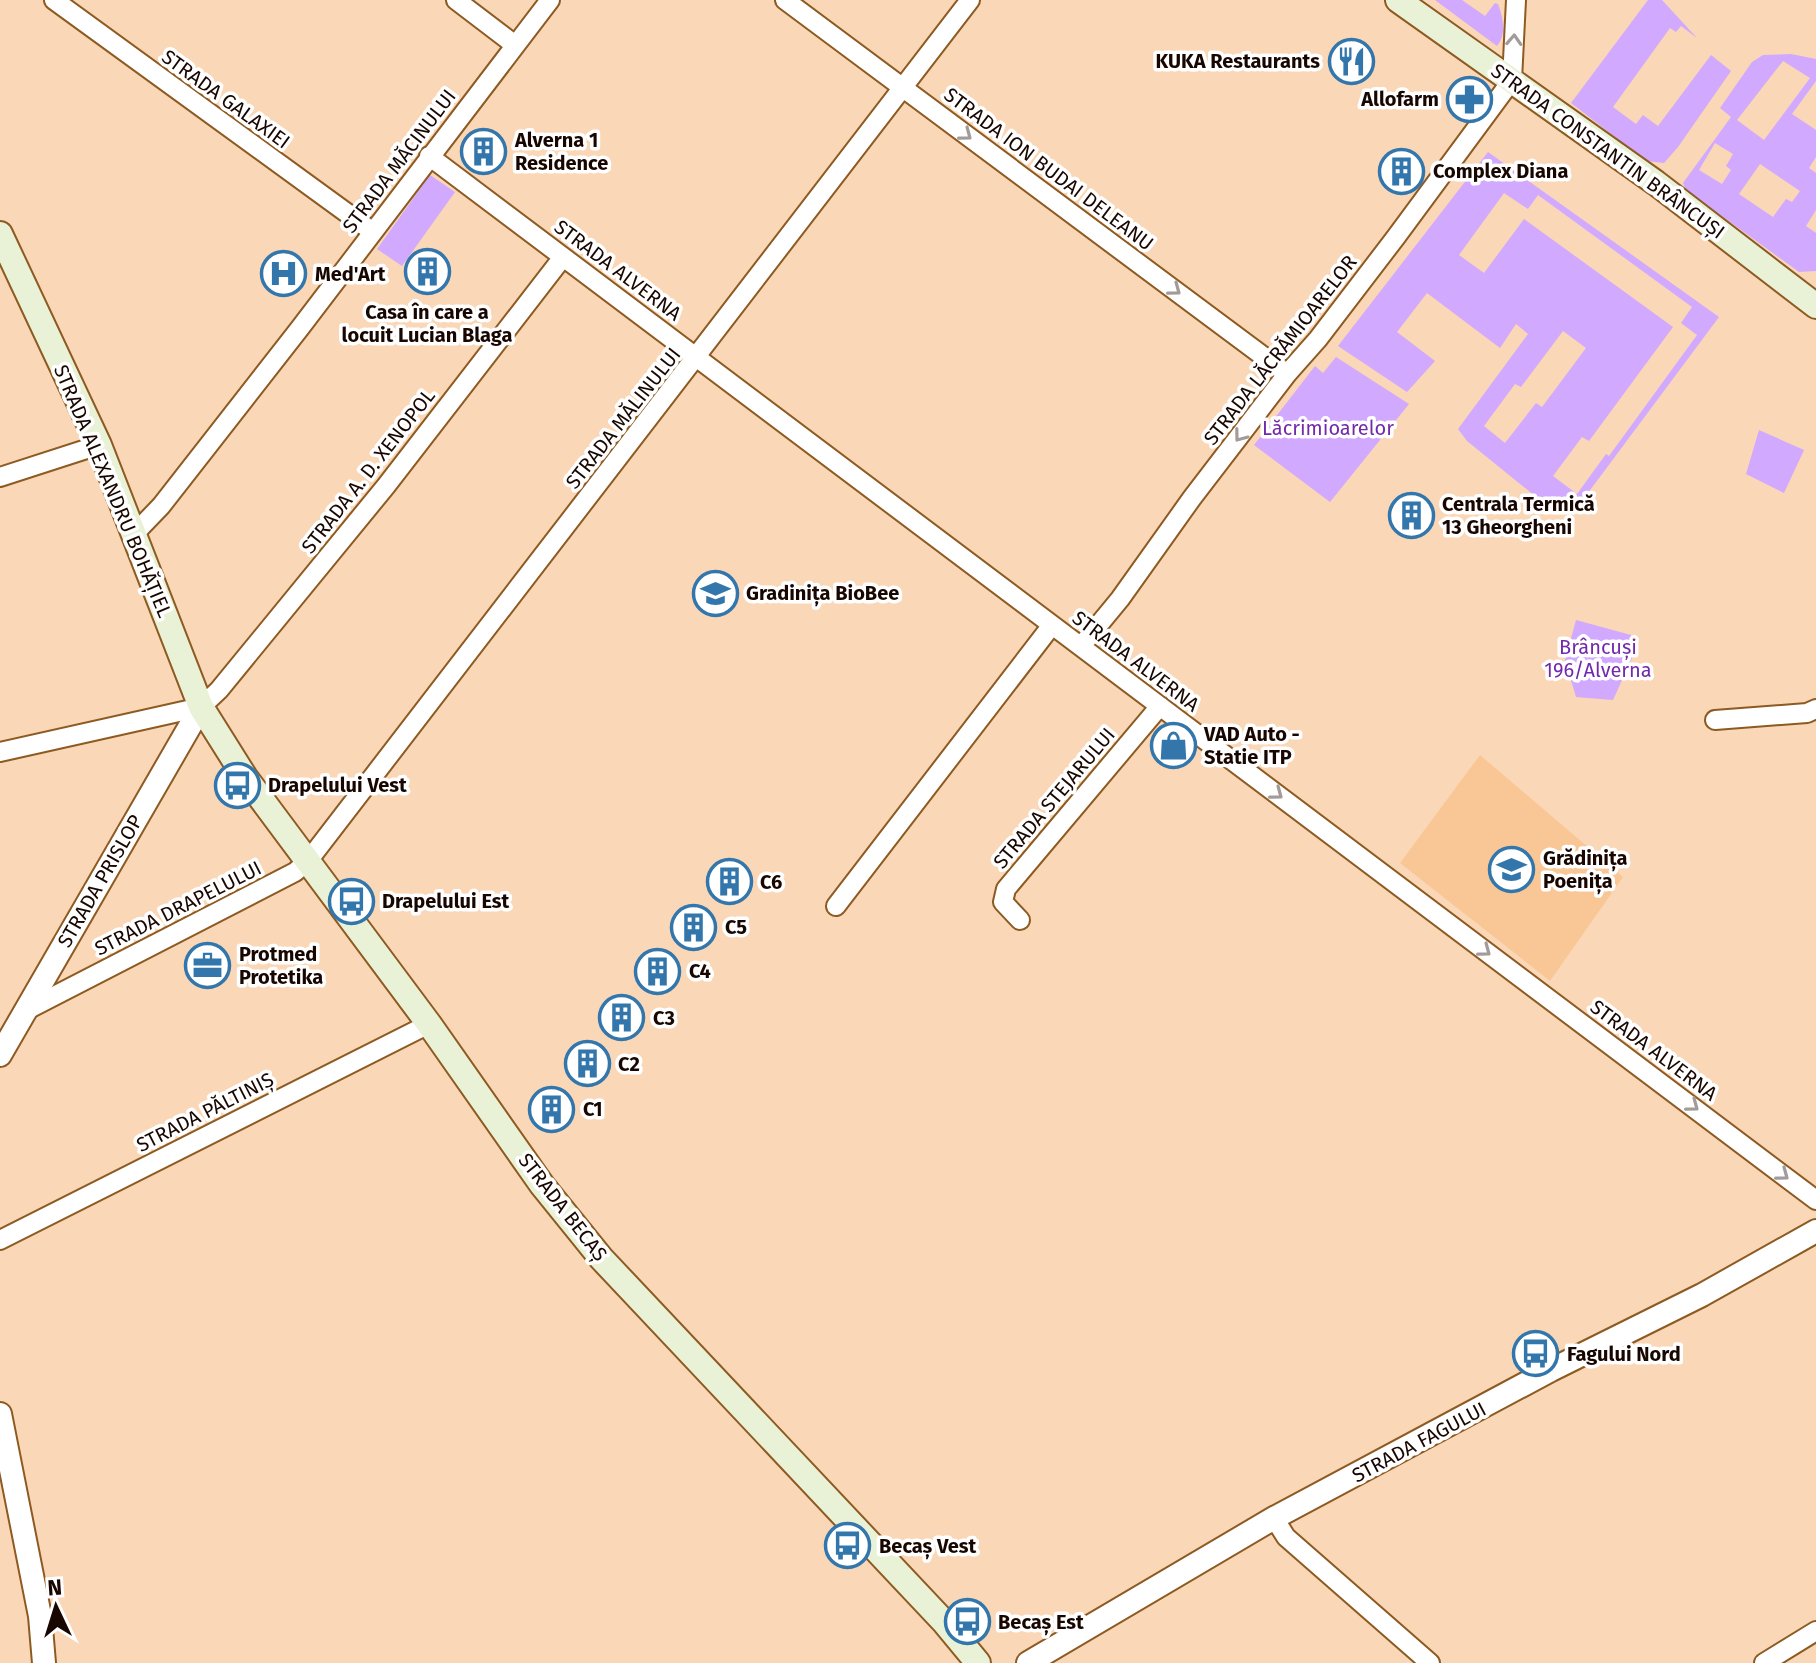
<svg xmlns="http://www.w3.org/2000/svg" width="1816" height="1663" font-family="'Fira Sans',sans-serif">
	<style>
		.built { fill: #f9c796 }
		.green { fill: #d1a9ff; fill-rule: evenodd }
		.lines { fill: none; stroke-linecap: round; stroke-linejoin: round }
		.minor-casing { stroke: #8d5a22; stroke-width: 22 }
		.tertiary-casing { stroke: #8d5a22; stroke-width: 26 }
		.secondary-casing { stroke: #8d5a22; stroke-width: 28 }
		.minor { stroke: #fff; stroke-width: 18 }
		.tertiary { stroke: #fff; stroke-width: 22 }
		.secondary { stroke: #e9f2d7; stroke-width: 24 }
		.oneway { stroke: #a39b99 }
		.labels { text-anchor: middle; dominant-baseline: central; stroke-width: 7; stroke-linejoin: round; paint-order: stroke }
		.poi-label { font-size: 20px; font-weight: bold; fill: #180600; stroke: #fff; text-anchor: start }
		.street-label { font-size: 20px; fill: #180600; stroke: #fff }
		.park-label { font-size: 20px; fill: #7229ab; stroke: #fff }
	</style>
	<rect width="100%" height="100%" fill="#fad7b6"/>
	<path class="built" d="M1480 755 1623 877 1550 981 1400 863Z"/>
	<path class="green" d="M1435 0H1462L1485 16 1495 3 1498 4C1503 18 1507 34 1497 46Z
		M1648 0H1662L1697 38 1681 26 1676 32 1670 28 1613 107 1636 124 1643 115 1658 126 1711 55 1731 71 1678 147 1664 163 1646 161 1571 103Z
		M1791 54 1816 59V81L1792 114 1816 130V157L1809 168 1816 173V210L1806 226 1816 233V271L1799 272 1686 190 1683 183 1731 117 1720 108 1752 62 1763 55ZM1783 61 1810 78 1764 140 1737 120ZM1715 143 1733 154 1726 166 1731 170 1722 184 1699 170ZM1760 164 1800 191 1792 202 1786 199 1773 217 1739 194Z
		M1488 152 1719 317 1582 501C1572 510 1564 513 1550 508L1467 441 1458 429 1528 334 1516 324 1500 348 1427 293 1397 332 1435 361 1407 392 1338 346ZM1504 193 1528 209 1538 195 1692 307 1681 323 1697 335 1609 456 1606 454 1577 494 1553 476 1582 437 1589 441 1673 327 1524 219 1484 273 1459 255ZM1563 331 1586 348 1542 407 1536 403 1505 443 1484 426 1515 384 1521 387Z
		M430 175 455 192 402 266 377 249Z
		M1336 357 1409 404 1330 502 1254 445 1315 366 1323 373Z
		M1759 430 1804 450 1784 493 1746 474Z
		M1576 620 1631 635 1633 656 1613 700 1576 697 1565 660Z"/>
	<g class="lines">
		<defs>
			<path id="minor" d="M54 0 373 232
				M456 0 515 45
				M785 0 1287 374
				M429 156 1816 1200
				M0 477 99 445
				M133 535 161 506 300 328 550 0
				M1082 645 1120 599 1192 498 1287 374 1318 339 1396 237 1512 80 1516 0
				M1715 720 1807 713 1816 709
				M0 752 201 707 219 690 386 486 563 257
				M836 906 1052 625
				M1020 920 1003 902 1006 889 1160 706
				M23 1012 295 872 308 861 970 0
				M0 1240 429 1024
				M1274 1518 1286 1537 1430 1663
				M1764 1663 1816 1631"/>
			<path id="tertiary" d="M0 1055 201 707
				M0 1414 40 1616 44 1663
				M1028 1663 1274 1518 1551 1370 1702 1295 1816 1231"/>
			<path id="secondary" d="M1398 0 1656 183 1816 306
				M0 234 99 445 201 707 245 777 429 1024 542 1185 601 1258 945 1623 978 1663"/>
		</defs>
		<use href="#minor" class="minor-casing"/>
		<use href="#tertiary" class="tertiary-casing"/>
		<use href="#secondary" class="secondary-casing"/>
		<use href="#minor" class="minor"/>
		<use href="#tertiary" class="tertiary"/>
		<use href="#secondary" class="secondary"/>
	</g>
	<defs><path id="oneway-chevron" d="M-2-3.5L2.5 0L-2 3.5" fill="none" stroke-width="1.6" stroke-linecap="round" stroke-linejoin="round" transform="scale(2)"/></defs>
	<g class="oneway">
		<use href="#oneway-chevron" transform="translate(1514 40) rotate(-87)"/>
		<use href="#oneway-chevron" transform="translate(966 135) rotate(37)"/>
		<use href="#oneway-chevron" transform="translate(1175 290) rotate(37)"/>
		<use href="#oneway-chevron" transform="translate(1240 436) rotate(127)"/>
		<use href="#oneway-chevron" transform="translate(1277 794) rotate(37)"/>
		<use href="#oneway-chevron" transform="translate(1485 951) rotate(37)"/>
		<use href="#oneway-chevron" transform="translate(1693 1106) rotate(37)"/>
		<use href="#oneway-chevron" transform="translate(1783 1175) rotate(37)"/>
	</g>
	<defs>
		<symbol id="restaurant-ring" viewBox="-11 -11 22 22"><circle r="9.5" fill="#fff" stroke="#3276ac" stroke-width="1.5"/><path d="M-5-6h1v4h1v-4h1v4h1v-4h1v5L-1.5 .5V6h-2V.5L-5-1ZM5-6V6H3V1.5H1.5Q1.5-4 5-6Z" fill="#3276ac"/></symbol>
		<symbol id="pharmacy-ring" viewBox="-11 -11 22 22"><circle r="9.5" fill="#fff" stroke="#3276ac" stroke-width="1.5"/><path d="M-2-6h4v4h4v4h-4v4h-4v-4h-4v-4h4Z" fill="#3276ac"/></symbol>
		<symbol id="building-ring" viewBox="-11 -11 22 22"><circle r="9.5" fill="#fff" stroke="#3276ac" stroke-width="1.5"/><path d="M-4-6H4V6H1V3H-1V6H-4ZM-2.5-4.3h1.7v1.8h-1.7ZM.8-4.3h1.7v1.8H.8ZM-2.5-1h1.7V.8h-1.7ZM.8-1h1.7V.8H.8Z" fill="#3276ac"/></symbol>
		<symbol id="hospital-ring" viewBox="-11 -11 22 22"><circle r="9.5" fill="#fff" stroke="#3276ac" stroke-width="1.5"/><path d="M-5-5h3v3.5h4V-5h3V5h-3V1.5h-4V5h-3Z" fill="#3276ac"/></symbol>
		<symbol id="school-ring" viewBox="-11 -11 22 22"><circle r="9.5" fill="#fff" stroke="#3276ac" stroke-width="1.5"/><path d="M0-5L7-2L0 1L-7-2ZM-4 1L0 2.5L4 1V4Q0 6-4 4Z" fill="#3276ac"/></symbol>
		<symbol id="shop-ring" viewBox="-11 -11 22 22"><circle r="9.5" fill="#fff" stroke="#3276ac" stroke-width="1.5"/><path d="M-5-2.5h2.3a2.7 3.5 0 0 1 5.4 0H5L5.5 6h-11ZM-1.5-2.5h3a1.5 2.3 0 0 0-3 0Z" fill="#3276ac"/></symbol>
		<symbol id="bus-ring" viewBox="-11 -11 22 22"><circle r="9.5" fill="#fff" stroke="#3276ac" stroke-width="1.5"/><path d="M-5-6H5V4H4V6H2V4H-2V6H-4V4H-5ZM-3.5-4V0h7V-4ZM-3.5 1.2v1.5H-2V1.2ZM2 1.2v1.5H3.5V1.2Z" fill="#3276ac"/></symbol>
		<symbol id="office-ring" viewBox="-11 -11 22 22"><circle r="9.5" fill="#fff" stroke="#3276ac" stroke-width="1.5"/><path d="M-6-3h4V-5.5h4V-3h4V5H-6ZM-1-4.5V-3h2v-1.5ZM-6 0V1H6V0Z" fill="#3276ac"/></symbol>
	</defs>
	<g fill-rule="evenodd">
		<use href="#restaurant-ring" x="1326" y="36" width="51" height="51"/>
		<use href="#pharmacy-ring" x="1444" y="74" width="51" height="51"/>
		<use href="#building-ring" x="458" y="126" width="51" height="51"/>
		<use href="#building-ring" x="1376" y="146" width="51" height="51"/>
		<use href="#building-ring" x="402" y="246" width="51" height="51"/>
		<use href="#hospital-ring" x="258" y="248" width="51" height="51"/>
		<use href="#building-ring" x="1386" y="490" width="51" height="51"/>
		<use href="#school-ring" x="690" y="568" width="51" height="51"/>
		<use href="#shop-ring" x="1148" y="720" width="51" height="51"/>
		<use href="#bus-ring" x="212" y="760" width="51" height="51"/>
		<use href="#school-ring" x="1486" y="844" width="51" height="51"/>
		<use href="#building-ring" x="704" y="856" width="51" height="51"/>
		<use href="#bus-ring" x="326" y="876" width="51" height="51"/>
		<use href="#building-ring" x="668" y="902" width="51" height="51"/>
		<use href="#office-ring" x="182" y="940" width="51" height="51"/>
		<use href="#building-ring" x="632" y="946" width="51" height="51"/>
		<use href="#building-ring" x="596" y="992" width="51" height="51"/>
		<use href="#building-ring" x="562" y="1038" width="51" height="51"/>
		<use href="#building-ring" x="526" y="1084" width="51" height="51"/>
		<use href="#bus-ring" x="1510" y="1328" width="51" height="51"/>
		<use href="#bus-ring" x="822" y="1520" width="51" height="51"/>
		<use href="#bus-ring" x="942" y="1596" width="51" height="51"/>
	</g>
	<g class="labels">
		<g class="poi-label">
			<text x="1320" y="61" text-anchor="end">KUKA Restaurants</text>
			<text x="1439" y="99" text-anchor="end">Allofarm</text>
			<text x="515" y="140">Alverna 1<tspan x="515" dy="23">Residence</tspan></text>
			<text x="1433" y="171">Complex Diana</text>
			<text x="315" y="274">Med'Art</text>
			<text x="427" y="312" text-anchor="middle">Casa în care a<tspan x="427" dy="23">locuit Lucian Blaga</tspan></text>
			<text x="1442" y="504">Centrala Termică<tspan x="1442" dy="23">13 Gheorgheni</tspan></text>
			<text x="746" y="593">Gradinița BioBee</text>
			<text x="1204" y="734">VAD Auto -<tspan x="1204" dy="23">Statie ITP</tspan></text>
			<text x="268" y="785">Drapelului Vest</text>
			<text x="1543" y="858">Grădinița<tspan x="1543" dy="23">Poenița</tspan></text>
			<text x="760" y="882">C6</text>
			<text x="382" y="901">Drapelului Est</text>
			<text x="725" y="927">C5</text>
			<text x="239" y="954">Protmed<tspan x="239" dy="23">Protetika</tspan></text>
			<text x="689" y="971">C4</text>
			<text x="653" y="1018">C3</text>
			<text x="618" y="1064">C2</text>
			<text x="583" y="1109">C1</text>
			<text x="1567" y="1354">Fagului Nord</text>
			<text x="879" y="1546">Becaș Vest</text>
			<text x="998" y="1622">Becaș Est</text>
		</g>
		<g class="street-label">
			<text transform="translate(226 99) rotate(36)">STRADA GALAXIEI</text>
			<text transform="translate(1608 151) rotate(36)">STRADA CONSTANTIN BRÂNCUȘI</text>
			<text transform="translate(399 161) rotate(-53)">STRADA MĂCINULUI</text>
			<text transform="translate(1049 169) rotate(37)">STRADA ION BUDAI DELEANU</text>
			<text transform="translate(618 270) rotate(37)">STRADA ALVERNA</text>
			<text transform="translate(1280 350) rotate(-52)">STRADA LĂCRĂMIOARELOR</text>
			<text transform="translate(623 418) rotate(-52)">STRADA MĂLINULUI</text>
			<text transform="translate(368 471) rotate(-52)">STRADA A. D. XENOPOL</text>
			<text transform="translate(113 491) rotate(67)">STRADA ALEXANDRU BOHĂȚIEL</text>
			<text transform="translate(1136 661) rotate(37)">STRADA ALVERNA</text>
			<text transform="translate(1054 798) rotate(-50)">STRADA STEJARULUI</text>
			<text transform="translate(100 881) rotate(-60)">STRADA PRISLOP</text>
			<text transform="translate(178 908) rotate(-27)">STRADA DRAPELULUI</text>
			<text transform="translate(1654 1050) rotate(37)">STRADA ALVERNA</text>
			<text transform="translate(205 1112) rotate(-27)">STRADA PĂLTINIȘ</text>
			<text transform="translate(563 1207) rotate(52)">STRADA BECAȘ</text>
			<text transform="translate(1419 1442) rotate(-28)">STRADA FAGULUI</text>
		</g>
		<g class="park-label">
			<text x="1328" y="428">Lăcrimioarelor</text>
			<text x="1598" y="647">Brâncuși<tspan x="1598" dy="23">196/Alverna</tspan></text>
		</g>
	</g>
	<g transform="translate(56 1607) rotate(356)" stroke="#ffffff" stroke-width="6" paint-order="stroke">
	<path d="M0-6L14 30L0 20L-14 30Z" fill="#180600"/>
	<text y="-12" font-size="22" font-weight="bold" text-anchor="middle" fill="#180600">N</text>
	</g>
</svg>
